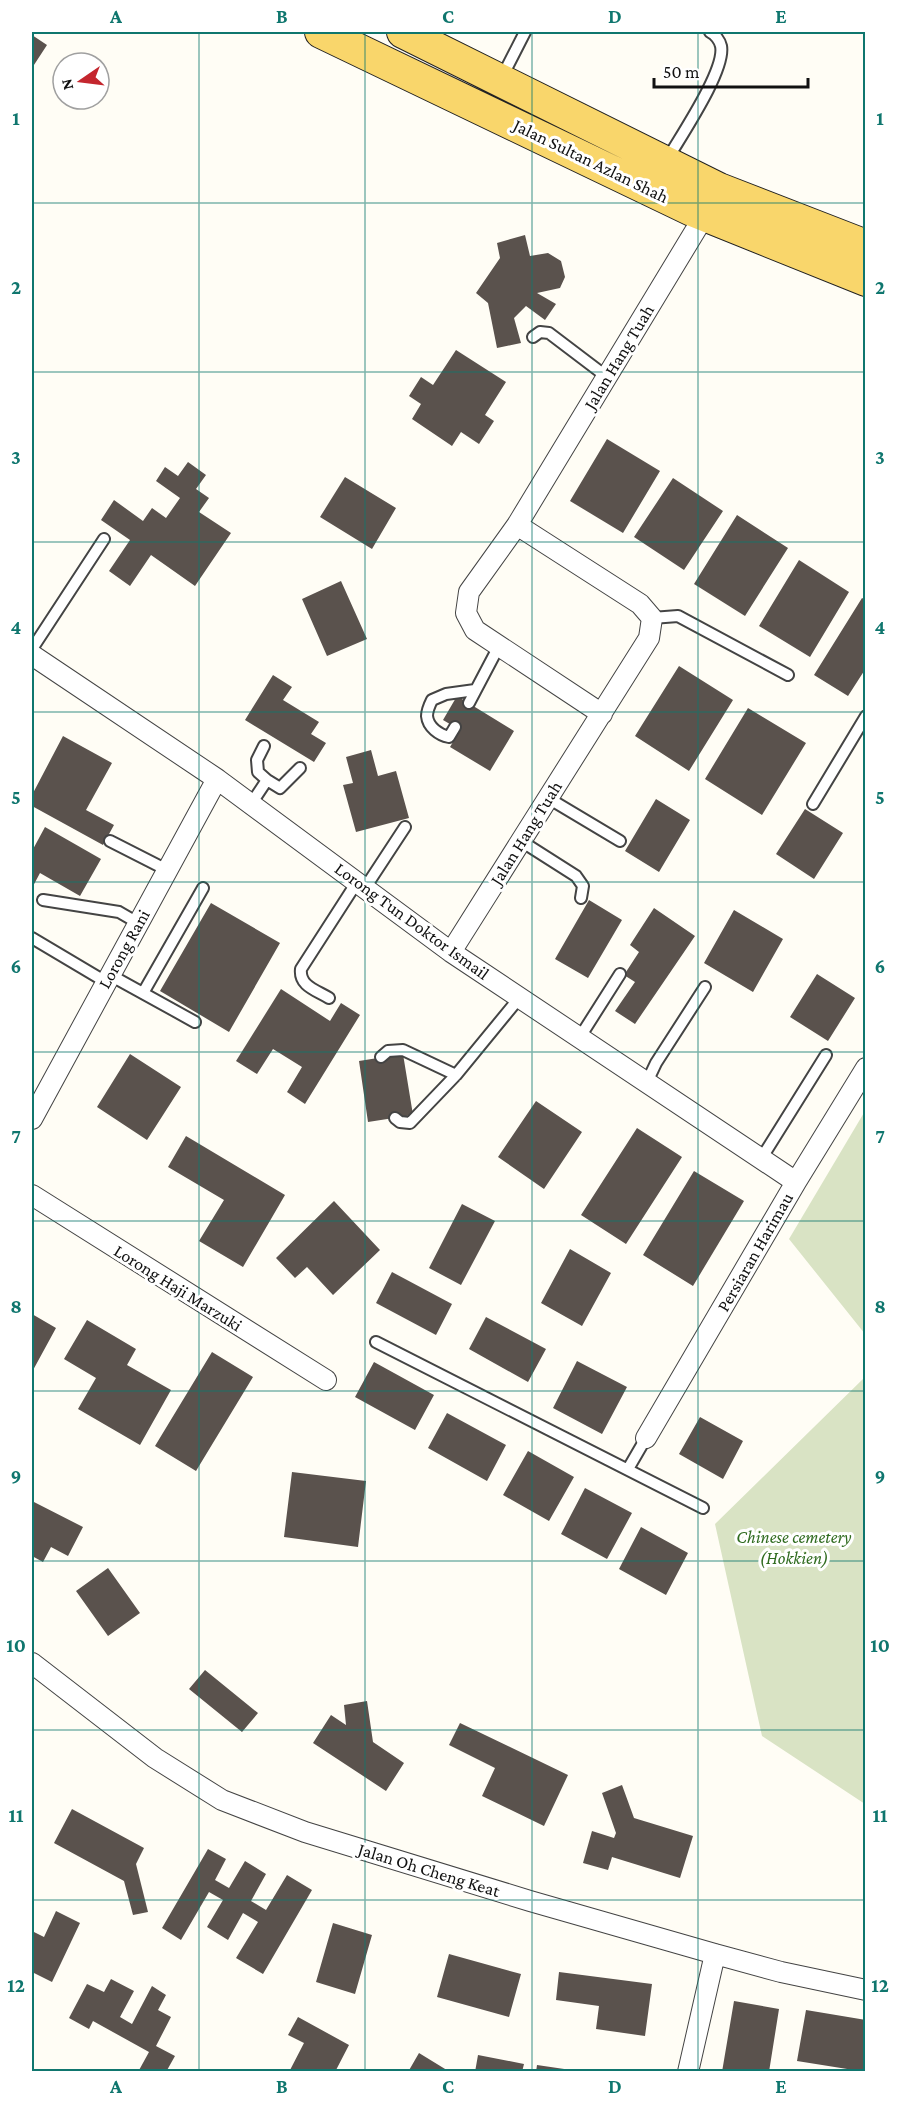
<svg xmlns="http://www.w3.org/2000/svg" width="897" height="2103" font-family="'Crimson Pro',serif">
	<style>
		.cemetery { fill: #d9e3c4 }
		.building { fill: #5a524d }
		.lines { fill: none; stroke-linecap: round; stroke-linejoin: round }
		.lane-casing { stroke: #444; stroke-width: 14 }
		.street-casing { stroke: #444; stroke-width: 22 }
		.primary-casing { stroke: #222; stroke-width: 34 }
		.lane { stroke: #fff; stroke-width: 10 }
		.street { stroke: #fff; stroke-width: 20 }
		.primary { stroke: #f9d66b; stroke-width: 32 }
		.grid { fill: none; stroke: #0f766e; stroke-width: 1.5; stroke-opacity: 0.55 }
		.labels { text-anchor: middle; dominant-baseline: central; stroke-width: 6; stroke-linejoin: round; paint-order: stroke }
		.street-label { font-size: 18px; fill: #111; stroke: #fff }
		.park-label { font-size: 18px; font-style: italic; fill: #2f6b1f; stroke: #fff }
		.neatline { fill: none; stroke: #0f766e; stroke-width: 2 }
		.grid-label { font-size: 20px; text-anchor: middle; font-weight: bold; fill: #0f766e }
	</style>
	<rect width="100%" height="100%" fill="#fffdf5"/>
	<path class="cemetery" d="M865 1111V1334L789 1239Z
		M865 1377V1804L762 1736 715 1524Z"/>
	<path class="building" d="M32 35 47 45 32 68Z
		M525 235 530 256 548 253 561 261 565 277 560 288 537 293 556 304 545 320 526 306 514 318 521 343 497 348 488 303 476 293 500 258 497 243Z
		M456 350 506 382 485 415 494 421 479 444 461 432 452 446 412 419 421 404 409 396 421 377 433 385Z
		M607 439 660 471 623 533 570 501Z
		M188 462 206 475 196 489 209 498 199 512 231 533 195 586 151 555 130 586 109 571 130 540 101 520 114 500 143 521 152 508 166 518 180 498 156 481 165 467 178 476Z
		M345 477 396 508 372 549 320 517Z
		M673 478 723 511 684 570 634 537Z
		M737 515 788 548 745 616 694 584Z
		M799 560 849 592 810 657 759 626Z
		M341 581 367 639 327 656 302 599Z
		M862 598 866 600V668L848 696 814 675Z
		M679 666 733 700 689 771 635 736Z
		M273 675 292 687 283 700 319 722 311 734 326 743 314 762 245 720Z
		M457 696 514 731 490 771 450 747 460 730 443 720Z
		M748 708 806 743 762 815 705 779Z
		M63 736 112 763 86 810 114 825 103 845 32 806V795Z
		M371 750 378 776 396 771 409 818 356 832 343 785 353 783 346 757Z
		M656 799 690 820 659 872 625 851Z
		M805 809 843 833 814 879 776 854Z
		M45 827 101 859 80 896 40 873 32 888V851Z
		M589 900 622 920 588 978 555 959Z
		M211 903 280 943 229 1032 160 991Z
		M654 908 695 936 635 1024 615 1011 635 982 624 975 639 952 630 945Z
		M734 910 783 939 753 992 704 963Z
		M817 974 855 998 828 1041 790 1017Z
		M281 989 330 1021 341 1003 360 1015 305 1104 287 1092 302 1067 273 1049 257 1074 236 1061Z
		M130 1054 181 1087 147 1140 97 1107Z
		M403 1054 413 1115 368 1122 359 1061Z
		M536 1101 582 1132 544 1189 498 1157Z
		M637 1128 682 1157 626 1244 581 1215Z
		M186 1136 285 1195 243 1267 199 1241 224 1200 168 1167Z
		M694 1171 744 1201 693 1286 643 1255Z
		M334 1201 380 1250 333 1295 307 1267 295 1278 276 1258Z
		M462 1204 495 1221 461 1285 429 1268Z
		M570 1249 611 1273 582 1326 541 1303Z
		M392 1272 452 1304 436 1335 376 1303Z
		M32 1314 56 1328 32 1372Z
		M486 1317 546 1349 528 1382 469 1349Z
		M87 1320 136 1349 127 1365 171 1390 140 1445 78 1409 96 1378 64 1359Z
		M212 1352 253 1377 196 1471 155 1446Z
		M577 1361 627 1387 602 1434 553 1408Z
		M374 1362 434 1395 415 1430 355 1397Z
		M447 1413 506 1445 487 1481 428 1448Z
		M700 1417 743 1441 723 1479 679 1454Z
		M528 1451 574 1477 549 1521 503 1495Z
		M292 1472 366 1481 358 1547 284 1537Z
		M585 1488 632 1513 607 1559 561 1534Z
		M32 1501 83 1527 68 1556 51 1547 43 1562 32 1556Z
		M641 1527 688 1553 666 1595 619 1569Z
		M108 1568 140 1613 108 1636 76 1591Z
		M205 1670 258 1713 242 1732 189 1689Z
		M367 1701 373 1742 404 1763 386 1791 313 1743 331 1715 346 1725 344 1705Z
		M460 1723 568 1775 544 1826 482 1796 495 1768 449 1745Z
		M622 1785 634 1818 693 1836 680 1878 612 1857 608 1870 583 1863 592 1831 614 1838 616 1833 602 1793Z
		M72 1809 144 1848 136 1864 148 1912 133 1915 124 1881 54 1843Z
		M208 1849 226 1859 215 1880 229 1888 245 1861 266 1874 251 1901 266 1910 287 1875 312 1890 263 1974 236 1958 258 1922 243 1913 228 1940 207 1927 223 1900 209 1892 181 1940 162 1928Z
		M56 1911 80 1923 52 1982 32 1972V1931L44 1937Z
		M333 1923 372 1935 355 1994 316 1982Z
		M449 1954 521 1974 509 2017 437 1997Z
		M559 1972 652 1984 645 2036 596 2029 599 2006 556 2000Z
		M111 1979 134 1991 120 2017 132 2024 152 1986 166 1995 158 2010 171 2017 156 2046 175 2056 166 2072H138L149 2052 93 2021 89 2029 69 2018 87 1984 104 1992Z
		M734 2001 779 2009 769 2072H722Z
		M806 2010 866 2020V2072L797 2061Z
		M298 2017 349 2045 335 2072H289L304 2043 288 2035Z
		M419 2053 450 2072H408Z
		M478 2055 524 2064 522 2072H475Z
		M537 2065 571 2070 570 2072H536Z"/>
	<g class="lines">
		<defs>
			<path id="lane" d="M502 77 525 32
				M667 160C680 137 726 70 721 46 720 41 715 34 710 32
				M533 337 540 332 549 333 607 377
				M652 618 678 616 788 675
				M32 649 104 539
				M469 703 499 646
				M455 727 449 737C439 735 428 727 427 716 427 711 430 704 432 700L446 694 475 690
				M267 780 280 788 300 768
				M548 798 620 841
				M251 804 267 780 258 772 257 760 264 746
				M813 804 866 716
				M110 841 167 870
				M521 841 576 876 583 886 581 898
				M365 888 405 827
				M43 900 119 912 138 923
				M32 938 106 982
				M110 975 195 1022
				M143 993 203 888
				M329 998C316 990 299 986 301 969L357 882
				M580 1037 620 974
				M381 1057 388 1051 403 1050 456 1075
				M647 1082 656 1063 705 987
				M395 1118 400 1122 410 1123 456 1075 520 997
				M761 1159 826 1055
				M376 1342 703 1508
				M628 1469 646 1438"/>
			<path id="street" d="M32 655 217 779 451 952 796 1182
				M602 714 475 630 466 613 469 592 517 525 709 208
				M451 952 649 638 652 618 640 604 517 525
				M32 1119 217 779
				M32 1195 326 1380
				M646 1438 796 1182 866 1068
				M32 1663 155 1758 222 1800 305 1832 530 1901 715 1954 781 1972 866 1990
				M688 2072 715 1954"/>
			<path id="primary" d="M321 32 692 210 866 280
				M403 32 719 189 866 246"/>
		</defs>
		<use href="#lane" class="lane-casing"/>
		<use href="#street" class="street-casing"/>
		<use href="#primary" class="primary-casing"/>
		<use href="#lane" class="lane"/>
		<use href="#street" class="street"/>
		<use href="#primary" class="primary"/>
	</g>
	<path class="grid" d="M199 32V2072M365 32V2072M532 32V2072M698 32V2072M32 203H866M32 372H866M32 542H866M32 712H866M32 882H866M32 1052H866M32 1221H866M32 1391H866M32 1561H866M32 1730H866M32 1900H866"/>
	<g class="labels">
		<g class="street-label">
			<text transform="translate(591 161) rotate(26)">Jalan Sultan Azlan Shah</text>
			<text transform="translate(619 357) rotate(-59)">Jalan Hang Tuah</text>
			<text transform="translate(526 833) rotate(-58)">Jalan Hang Tuah</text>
			<text transform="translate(412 921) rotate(36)">Lorong Tun Doktor Ismail</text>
			<text transform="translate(124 949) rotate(-61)">Lorong Rani</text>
			<text transform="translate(755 1252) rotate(-60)">Persiaran Harimau</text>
			<text transform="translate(178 1288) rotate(32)">Lorong Haji Marzuki</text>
			<text transform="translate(429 1870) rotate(17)">Jalan Oh Cheng Keat</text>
		</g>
		<g class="park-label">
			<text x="794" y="1537">Chinese cemetery<tspan x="794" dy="21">(Hokkien)</tspan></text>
		</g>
	</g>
	<rect width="897" height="2103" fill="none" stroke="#ffffff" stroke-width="66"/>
	<g transform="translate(81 81) rotate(256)"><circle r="28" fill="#ffffff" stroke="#a0a0a0" stroke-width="1.5"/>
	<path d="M0-4.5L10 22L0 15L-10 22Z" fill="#c4262e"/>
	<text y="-9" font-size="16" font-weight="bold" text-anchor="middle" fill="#111111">N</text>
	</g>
	<path d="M654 78v9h154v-9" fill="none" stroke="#111111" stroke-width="3"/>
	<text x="663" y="78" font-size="18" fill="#111111" stroke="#ffffff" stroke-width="4.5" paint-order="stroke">50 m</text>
	<rect x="33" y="33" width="831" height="2037" class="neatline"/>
	<g class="grid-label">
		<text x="116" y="23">A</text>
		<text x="282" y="23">B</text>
		<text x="448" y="23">C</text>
		<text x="615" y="23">D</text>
		<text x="781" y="23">E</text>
		<text x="16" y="125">1</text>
		<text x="880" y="125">1</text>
		<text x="16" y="294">2</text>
		<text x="880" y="294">2</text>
		<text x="16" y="464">3</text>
		<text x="880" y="464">3</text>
		<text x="16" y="634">4</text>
		<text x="880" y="634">4</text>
		<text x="16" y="804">5</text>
		<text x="880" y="804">5</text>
		<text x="16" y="973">6</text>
		<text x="880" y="973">6</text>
		<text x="16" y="1143">7</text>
		<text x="880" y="1143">7</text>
		<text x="16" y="1313">8</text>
		<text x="880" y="1313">8</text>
		<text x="16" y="1483">9</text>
		<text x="880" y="1483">9</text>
		<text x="16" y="1652">10</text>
		<text x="880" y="1652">10</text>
		<text x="16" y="1822">11</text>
		<text x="880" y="1822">11</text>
		<text x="16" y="1992">12</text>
		<text x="880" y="1992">12</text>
		<text x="116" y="2093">A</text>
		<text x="282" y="2093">B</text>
		<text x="448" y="2093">C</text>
		<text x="615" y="2093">D</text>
		<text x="781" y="2093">E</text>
	</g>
</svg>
